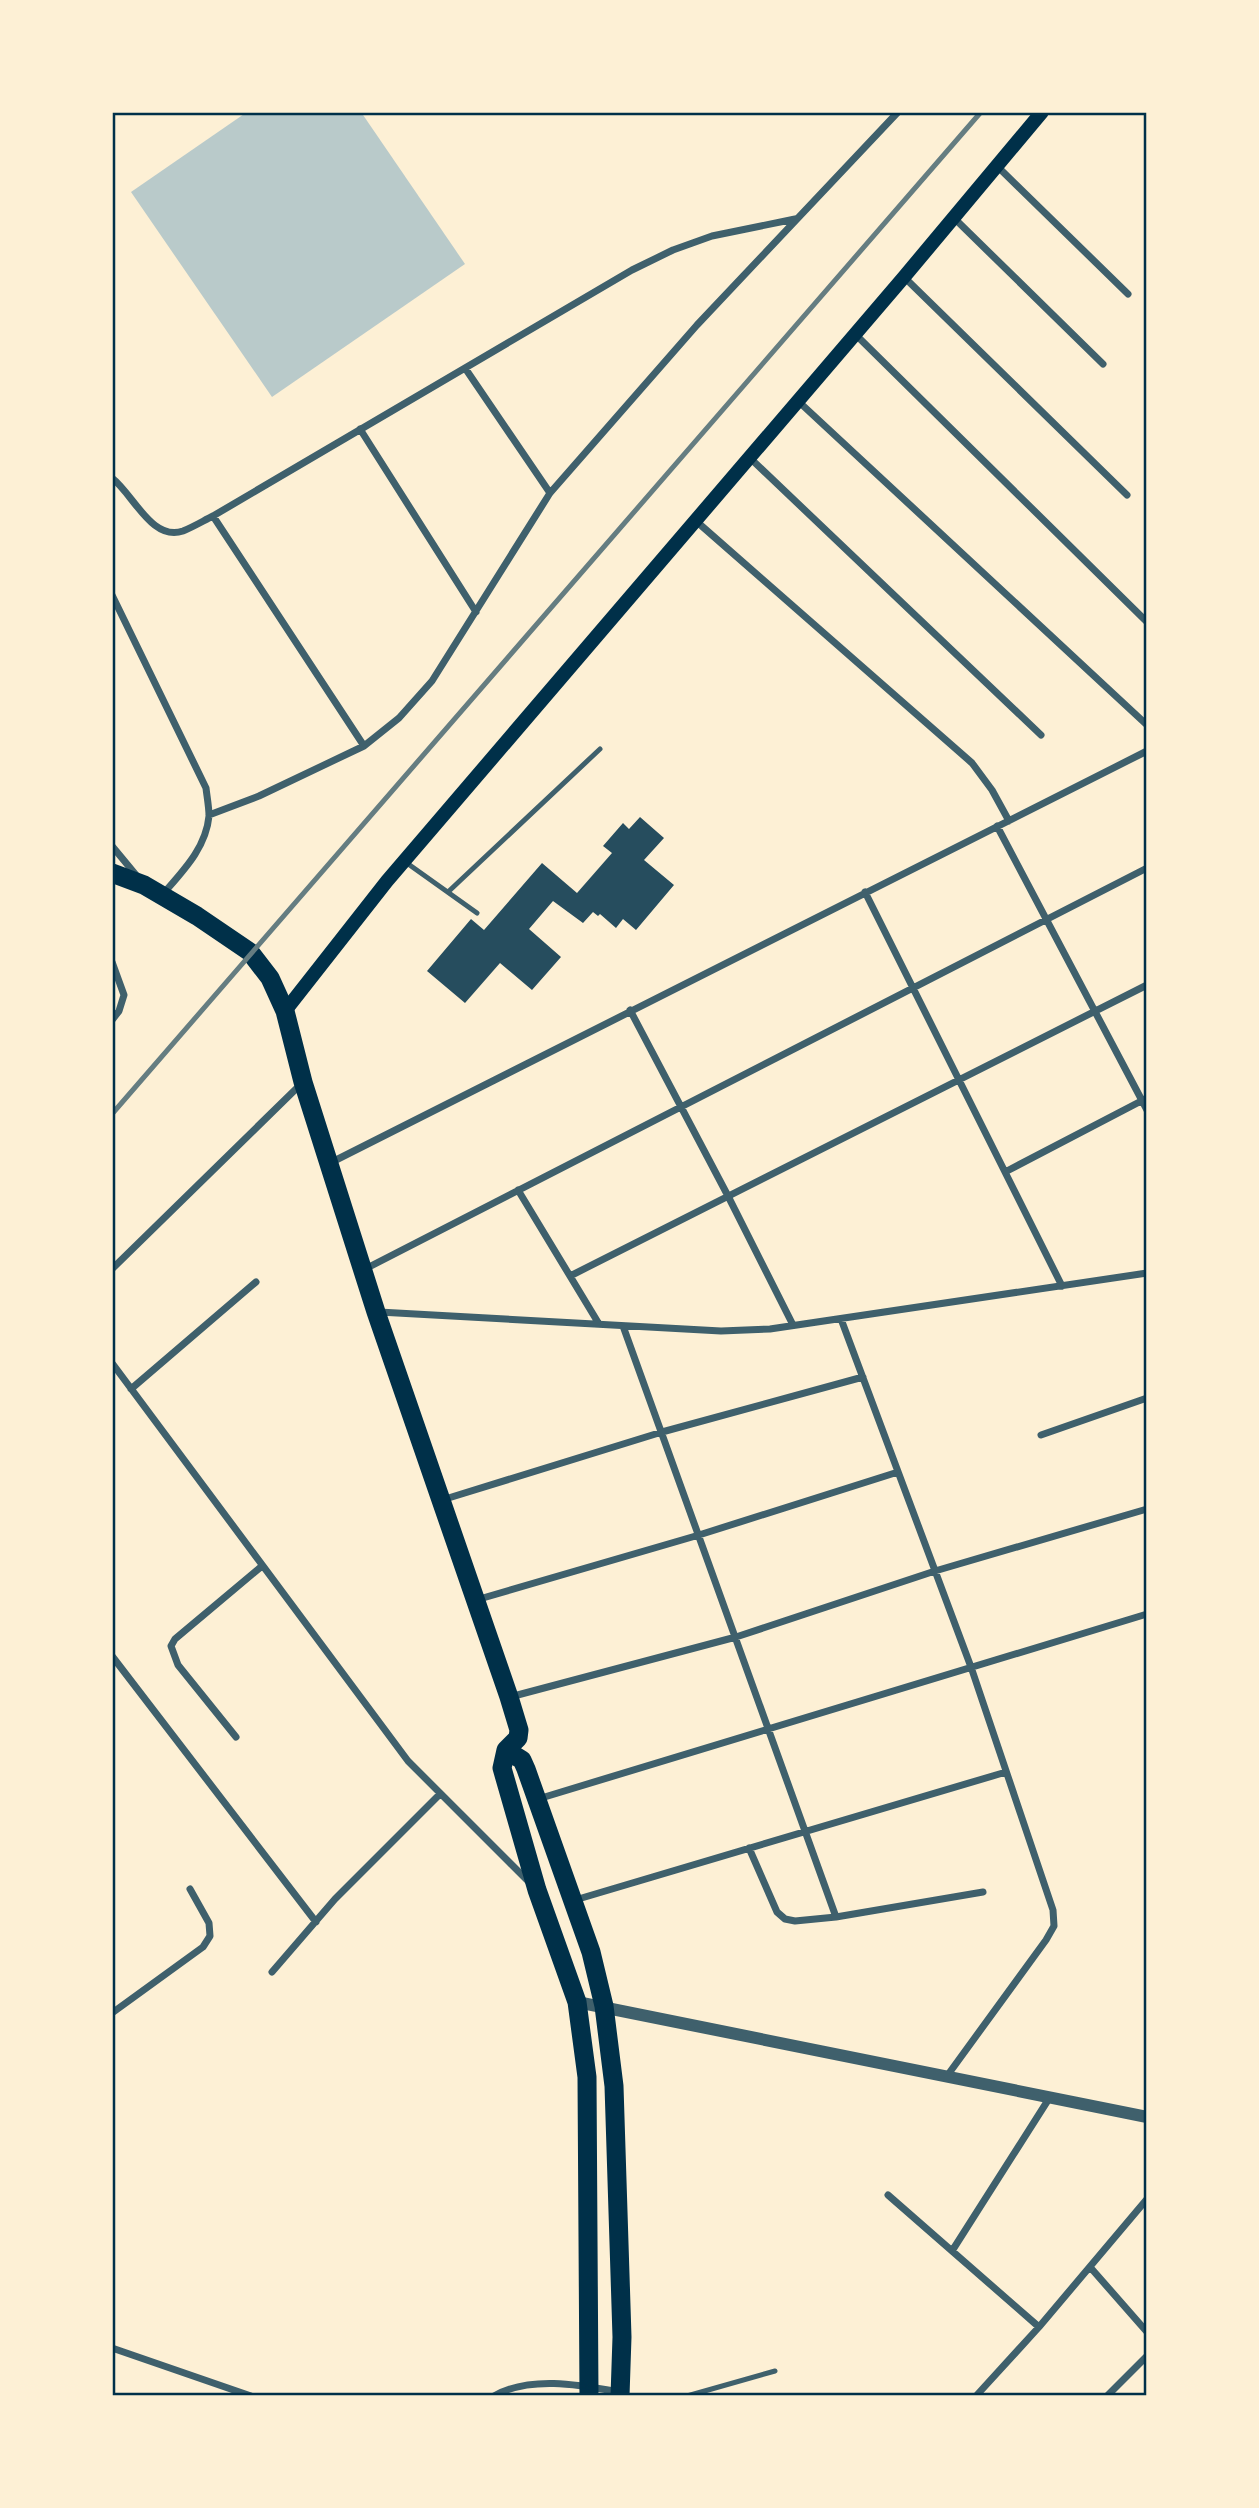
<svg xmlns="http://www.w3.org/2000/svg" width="1259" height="2508" font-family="Commissioner,sans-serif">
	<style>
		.green { fill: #b9caca }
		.building { fill: #264d5e }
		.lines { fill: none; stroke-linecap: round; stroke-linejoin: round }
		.service { stroke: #3f606c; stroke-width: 5 }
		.minor { stroke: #3f606c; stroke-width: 7 }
		.tertiary { stroke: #3f606c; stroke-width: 12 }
		.secondary { stroke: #003049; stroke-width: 14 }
		.trunk { stroke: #003049; stroke-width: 19 }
		.rail { stroke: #657d81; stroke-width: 5 }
		.neatline { fill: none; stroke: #003049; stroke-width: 2.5 }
	</style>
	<rect width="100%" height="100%" fill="#fdf0d5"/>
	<path class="green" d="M247 112H361L465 264 272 397 131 192Z"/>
	<path class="building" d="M640 817 664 838 644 860 674 885 636 930 623 919 616 928 600 914 598 916 593 912 583 923 553 901 529 929 561 957 532 990 500 963 465 1003 427 971 471 919 484 930 542 863 577 893 612 853 603 846 623 823 629 829Z"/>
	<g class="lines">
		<path class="service" d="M404 861 477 913
			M448 892 600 749
			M687 2396 775 2371"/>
		<path class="minor" d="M998 167 1128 294
			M954 218 1103 364
			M904 277 1127 495
			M855 334 1147 622
			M465 368 550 493
			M798 401 1147 725
			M360 429 476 612
			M750 458 1041 735
			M112 478C133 494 152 542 183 531 193 527 203 521 213 516L632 270 673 250 712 236 795 219
			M213 516 364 746
			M696 521 972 763 992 790 1009 821
			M112 595 206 788C207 797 209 807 209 816 206 848 183 871 163 894
			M209 815 259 796 364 746 399 718 432 681 550 493 697 325 898 112
			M997 826 1147 1110
			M112 846 136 875
			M865 892 1062 1286
			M112 962 124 995 119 1011 112 1020
			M630 1010 728 1196 793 1325
			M332 1162 1147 751
			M1005 1172 1147 1098
			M518 1190 599 1324
			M112 1269 300 1085
			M363 1270 1147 868
			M570 1276 1147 985
			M379 1312 721 1331 770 1329 1147 1273
			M841 1319 971 1667 1053 1910 1054 1926 1046 1940 947 2076
			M623 1326 836 1917
			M112 1363 408 1761 530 1883
			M131 1389 256 1282
			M1041 1435 1147 1398
			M442 1500 662 1432 863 1377
			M476 1600 699 1535 898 1472
			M112 1656 316 1922
			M510 1697 736 1637 935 1571 1147 1509
			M236 1737 178 1665 171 1646 175 1639 262 1566
			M538 1799 1147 1614
			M749 1848 777 1912 785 1919 795 1921 836 1917 983 1892
			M575 1900 1006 1772
			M272 1972 335 1899 440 1794
			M112 2013 203 1947 210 1936 209 1923 190 1889
			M888 2195 1039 2327
			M952 2251 1050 2097
			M1090 2267 1147 2332
			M112 2348 251 2396
			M494 2396C530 2375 581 2385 620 2392
			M976 2396 1039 2327 1147 2199
			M1107 2396 1147 2356"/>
		<path class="tertiary" d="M577 2002 1147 2117"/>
		<path class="secondary" d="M285 1011 387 881 904 277 1042 112"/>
		<path class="trunk" d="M112 873 144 885 197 916 250 952 270 978 285 1011 303 1082 376 1312 509 1697 519 1730 518 1738 506 1750 502 1768 537 1890 577 2002 587 2077 589 2396
			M506 1750 522 1760 526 1769 591 1952 604 2006 614 2086 622 2337 620 2396"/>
		<path class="rail" d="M112 1114 981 112"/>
	</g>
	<rect width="1259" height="2508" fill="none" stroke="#fdf0d5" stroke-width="228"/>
	<rect x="114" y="114" width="1031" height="2280" class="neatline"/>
</svg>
